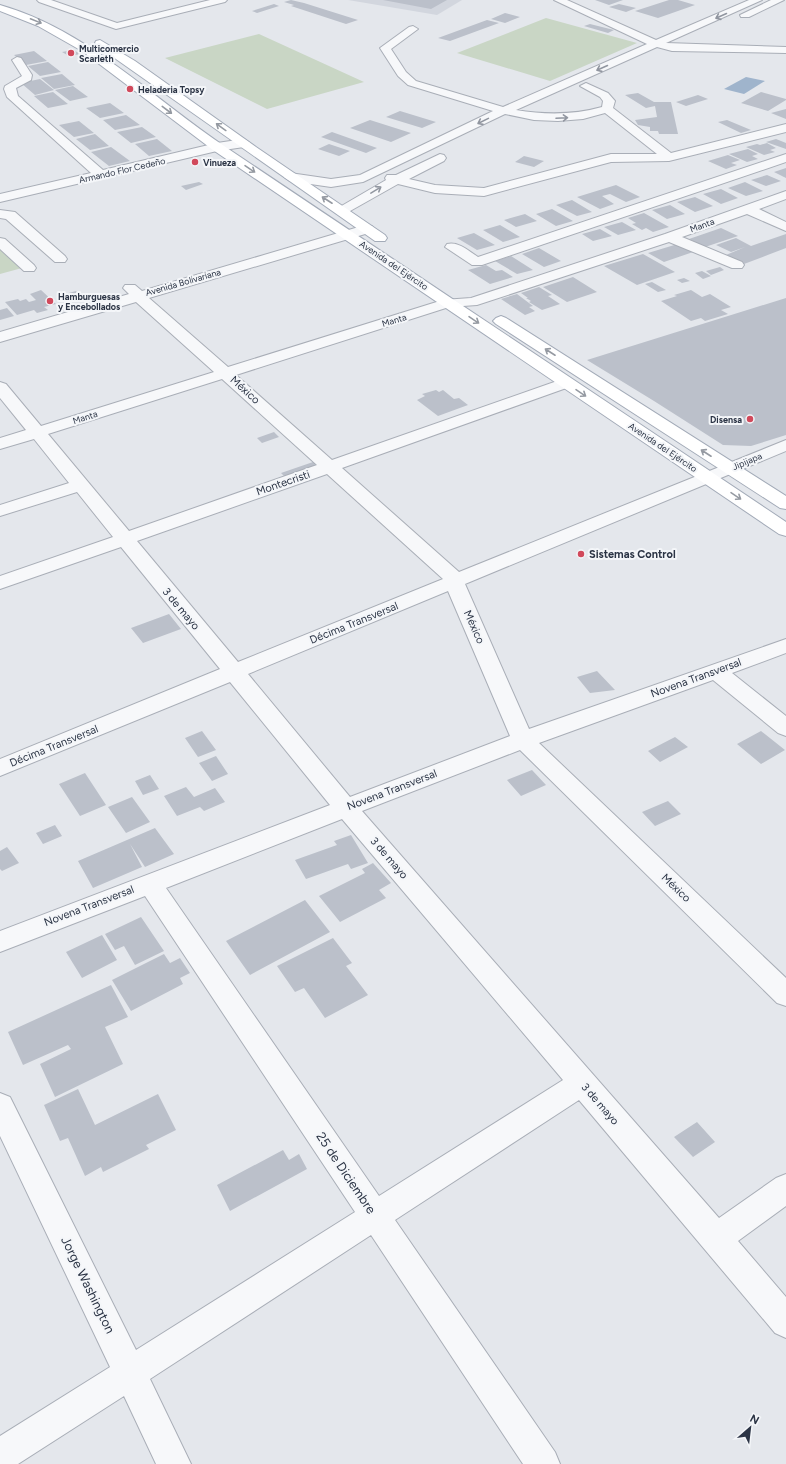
<svg xmlns="http://www.w3.org/2000/svg" width="786" height="1464" font-family="Figtree,sans-serif">
	<style>
		.built { fill: #d2d6de }
		.green { fill: #c9d6c5 }
		.water { fill: #9fb4cc }
		.building { fill: #bbc0ca }
		.lines { fill: none; stroke-linecap: round; stroke-linejoin: round }
		.minor-casing { stroke: #a9aeb7; stroke-width: 2 }
		.major-casing { stroke: #a3abb8; stroke-width: 2 }
		.minor { fill: #f7f8fa; fill-rule: evenodd }
		.major { fill: #fff; fill-rule: evenodd }
		.oneway { stroke: #9196a0 }
		.oneway2 { stroke: #959aa2 }
		.poi-dot { fill: #d1495b; stroke: #f4f6f9; stroke-width: 1.5 }
		.labels { text-anchor: middle; dominant-baseline: central; stroke-width: 4; stroke-linejoin: round; paint-order: stroke }
		.far-poi-label { font-size: 9px; font-weight: bold; fill: #2b3445; stroke: #f4f6f9; text-anchor: start }
		.far-street-label { font-size: 9px; fill: #2b3445; stroke: #f4f6f9 }
		.street-label { font-size: 11px; fill: #2b3445; stroke: #f4f6f9 }
		.poi-label { font-size: 11px; font-weight: bold; fill: #2b3445; stroke: #f4f6f9; text-anchor: start }
		.near-street-label { font-size: 13px; fill: #2b3445; stroke: #f4f6f9 }
	</style>
	<rect width="100%" height="100%" fill="#e4e7ec"/>
	<path class="built" d="M348 0H462L437 15Z"/>
	<path class="green" d="M546 18 637 43 550 81 457 53Z
		M259 34 364 82 267 109 165 58Z
		M0 248 22 268 0 274Z"/>
	<path class="water" d="M746 77 765 81 744 94 724 89Z"/>
	<path class="building" d="M291 0 304 3 358 20 346 24 291 6 294 5 284 2Z
		M383 0H447L431 9Z
		M595 0H623L609 5Z
		M669 0H678L695 5 658 18 635 11Z
		M274 4 279 6 257 13 252 11Z
		M619 4 636 8 626 12 609 7Z
		M505 13 520 17 505 23 491 19Z
		M487 20 499 23 450 41 438 38Z
		M590 24 614 30 608 33 584 26Z
		M73 50 81 54 69 56 62 52Z
		M34 51 47 61 26 65 14 55Z
		M48 62 61 72 40 76 28 66Z
		M62 74 75 85 54 89 41 78Z
		M40 79 54 90 35 95 21 83Z
		M73 86 88 97 70 101 55 90Z
		M53 92 68 104 48 108 34 96Z
		M761 92 786 99V100L768 111 741 103Z
		M638 93 654 102H671L678 134H659L658 131H650V127L638 125 635 120 657 117 655 106 646 108 625 95Z
		M698 95 708 99 686 106 676 102Z
		M110 103 124 113 100 118 86 108Z
		M786 109V119L771 113Z
		M400 111 436 122 422 128 386 117Z
		M126 115 140 125 115 130 103 120Z
		M370 120 411 133 391 142 350 128Z
		M727 120 751 130 741 133 718 122Z
		M79 121 94 133 74 137 59 125Z
		M142 127 156 137 131 143 117 132Z
		M332 132 377 148 366 153 321 137Z
		M95 134 109 146 90 150 76 139Z
		M157 139 172 151 149 156 135 144Z
		M776 139 786 143V149L766 142Z
		M767 143 776 148 770 150 775 152 764 155 746 147 757 144 760 145Z
		M329 144 350 151 339 156 318 149Z
		M111 147 130 161 109 166 91 152Z
		M748 149 758 154 752 156 758 159 747 162 729 154Z
		M728 155 740 160 731 163 737 165 726 169 708 161Z
		M524 156 544 161 534 167 515 162Z
		M786 168V178L774 172Z
		M767 175 781 181 766 186 751 180Z
		M199 182 203 184 186 190 181 186Z
		M745 182 763 191 746 196 728 188Z
		M616 185 640 197 626 202 610 194 602 196 614 204 600 209 577 197Z
		M721 189 738 198 721 204 703 194Z
		M695 197 713 206 695 212 677 202Z
		M572 200 592 212 577 216 556 205Z
		M670 205 685 214 667 219 652 210Z
		M552 209 573 221 556 226 536 214Z
		M644 213 669 227 653 232 646 228 642 230 632 224 636 223 628 218Z
		M525 214 537 221 516 227 504 220Z
		M622 222 636 230 618 235 604 227Z
		M500 225 520 237 503 242 483 230Z
		M721 228 738 236 705 247 689 239Z
		M600 229 612 236 593 241 582 234Z
		M474 233 495 245 477 250 457 238Z
		M786 234V248L744 264 726 255 745 247 731 252 716 245 736 238 751 246Z
		M681 243 696 251 664 262 648 253Z
		M539 248 561 261 544 267 522 254Z
		M643 254 675 272 637 285 604 266Z
		M511 256 533 270 517 274 495 261Z
		M486 265 496 271 502 270 513 277 490 284 468 270Z
		M720 267 724 270 711 275 706 271Z
		M702 271 711 276 703 279 695 273Z
		M573 277 597 292 567 302 543 287Z
		M684 278 690 281 682 283 677 280Z
		M652 282 666 290 658 292 645 284Z
		M539 287 552 295 548 296 560 304 542 310 529 302 531 301 526 298H528L521 293Z
		M41 290 56 304 44 307 48 310 37 313 34 310 17 315 5 302 18 299 20 301 26 299 29 302 36 300 30 294Z
		M691 290 702 297 710 294 731 307 721 310 728 314 705 321 701 318 691 321 661 301 677 296 674 295Z
		M76 291 79 293 68 297 65 294Z
		M517 294 533 306 529 307 535 311 525 315 501 299Z
		M786 298V435L751 446 723 445 654 401 587 360Z
		M7 308 14 316 0 320V310Z
		M436 390 439 392 443 390 454 399 459 398 468 405 438 416 417 400 425 396 422 394Z
		M274 432 279 437 262 443 257 438Z
		M313 462 318 467 286 478 281 473Z
		M169 614 181 629 143 643 131 628Z
		M597 671 615 690 590 693 577 677Z
		M202 731 216 750 198 757 185 738Z
		M761 731 785 750 761 764 737 744Z
		M675 737 688 747 660 762 648 751Z
		M216 756 228 774 212 781 199 763Z
		M532 770 546 785 521 796 507 780Z
		M85 773 106 805 80 816 59 784Z
		M150 775 159 789 143 795 135 781Z
		M186 787 194 797 215 788 225 802 204 811 200 807 177 816 164 796Z
		M132 797 150 822 126 833 108 807Z
		M668 801 681 814 655 826 642 812Z
		M55 825 62 836 43 844 36 833Z
		M155 828 174 854 145 867 130 844 142 867 93 888 78 861Z
		M351 835 368 863 351 869 348 864 306 879 295 860 337 845 334 841Z
		M7 847 19 863 2 871 0 869V851Z
		M373 863 391 883 379 890 386 898 340 922 319 896 365 873 362 869Z
		M305 900 330 932 250 975 226 941Z
		M141 917 164 951 135 965 124 946 115 950 105 934Z
		M102 935 117 960 82 978 66 952Z
		M333 938 352 963 346 966 368 995 325 1018 304 988 295 992 277 966Z
		M164 954 170 963 180 958 190 973 180 978 183 984 131 1011 112 980Z
		M111 985 128 1017 105 1027 123 1064 55 1097 40 1064 71 1049 68 1045 23 1065 8 1032Z
		M78 1089 95 1125 158 1094 176 1130 146 1145 149 1149 103 1172 101 1167 85 1176 68 1138 60 1141 44 1105Z
		M697 1122 715 1142 693 1157 674 1137Z
		M283 1150 289 1160 299 1154 307 1169 230 1211 217 1185Z"/>
	<g class="lines">
		<defs>
			<path id="minor" d="M37 0H51L117 23 210 0H227L225 2 116 29 39 2Z
				M554 0H567L656 40 749 0H762L666 43 786 47V53L672 51 657 47 516 110C546 115 573 115 602 107L603 101 600 97 580 86 586 83 608 93 615 101 613 108 671 153 786 124V132L669 161 611 162 484 196 435 193 398 184 343 215 338 214 336 211 338 208 386 180 385 178 387 175H396L440 154 444 155 446 158 444 161 409 179 435 185 484 188 611 154H657L605 113 583 119 558 121 534 120 505 114 363 182 331 187 290 181 284 177 290 173 331 179 360 175 493 111 408 85 398 76 380 48 409 27 413 26 418 29 391 49 406 72 416 81 503 107 647 44Z
				M771 0H784L749 17H741L740 15Z
				M17 57 21 58 32 75 31 80 16 88 18 96 103 170 217 143 244 139 250 143 244 147 217 151 0 202V194L91 173 7 97 4 89 5 86 22 76 12 60Z
				M786 154V162L482 265H472L445 247 447 244C458 241 469 251 478 257Z
				M786 191V199L759 209 786 222V231L747 214 682 237 742 262 744 265 742 268H732L669 242 477 305 449 307 236 375 332 460 560 380 566 378 572 380 574 383 572 386 342 468 459 572 786 440V451L465 584 529 729 786 639V653L732 673 786 716V736L778 733 713 680 539 743 786 978V1006L777 1003 520 750 362 811 719 1218 776 1178 786 1174V1206L738 1241 786 1297V1338L775 1333 579 1100 395 1220 555 1452 560 1464H523L371 1235 150 1379 191 1464H156L124 1396 18 1464H0V1436L110 1367 0 1136V1093L10 1097 136 1350 355 1212 145 896 0 952V931L330 805 230 682 0 776V759L220 669 121 547 0 589V576L113 537 77 492 0 516V505L69 483 34 439 0 449V438L26 430 0 398V382L6 384 41 426 214 372 136 302 0 342V332L129 294 123 288 125 285H135L142 291 362 226H372L374 229 372 232 149 298 228 367 443 300 471 298 665 234ZM222 379 317 465 129 531 48 434ZM327 474 443 579 238 662 137 541ZM448 591 510 736 350 797 248 674ZM342 819 563 1080 379 1196 166 888Z
				M0 210 15 212 65 256 67 259 65 262H55L6 219 0 218Z
				M0 238 5 239 34 265 36 268 34 271H24L0 249Z"/>
			<path id="major" d="M0 5C88 30 153 99 227 148 413 273 600 397 786 522V536L779 534 213 150 82 51 38 26 0 11Z
				M100 40 135 61 256 147 385 235 387 238 385 241H375L96 45 95 43 96 41Z
				M501 316 506 318 786 496V509L780 508 496 324 493 321 496 318Z"/>
		</defs>
		<use href="#minor" class="minor-casing"/>
		<use href="#major" class="major-casing"/>
		<use href="#minor" class="minor"/>
		<use href="#major" class="major"/>
	</g>
	<defs><path id="oneway-shaft" d="M-6 0H5M1.5-3L5.5 0L1.5 3" fill="none" stroke-width="1.6" stroke-linecap="round" stroke-linejoin="round"/></defs>
	<g class="oneway">
		<use href="#oneway-shaft" transform="translate(721 16) rotate(156)"/>
		<use href="#oneway-shaft" transform="translate(602 68) rotate(156)"/>
		<use href="#oneway-shaft" transform="translate(562 118) rotate(-3)"/>
		<use href="#oneway-shaft" transform="translate(483 121) rotate(154)"/>
		<use href="#oneway-shaft" transform="translate(376 190) rotate(-31)"/>
	</g>
	<g class="oneway2">
		<use href="#oneway-shaft" transform="translate(36 21) rotate(22)"/>
		<use href="#oneway-shaft" transform="translate(167 110) rotate(37)"/>
		<use href="#oneway-shaft" transform="translate(221 127) rotate(-144)"/>
		<use href="#oneway-shaft" transform="translate(250 169) rotate(34)"/>
		<use href="#oneway-shaft" transform="translate(327 200) rotate(-147)"/>
		<use href="#oneway-shaft" transform="translate(474 320) rotate(34)"/>
		<use href="#oneway-shaft" transform="translate(550 352) rotate(-147)"/>
		<use href="#oneway-shaft" transform="translate(581 393) rotate(34)"/>
		<use href="#oneway-shaft" transform="translate(706 453) rotate(-147)"/>
		<use href="#oneway-shaft" transform="translate(736 496) rotate(34)"/>
	</g>
	<g class="poi-dot">
		<circle cx="71" cy="53" r="4"/>
		<circle cx="130" cy="89" r="4"/>
		<circle cx="195" cy="162" r="4"/>
		<circle cx="50" cy="301" r="4"/>
		<circle cx="750" cy="419" r="4"/>
		<circle cx="581" cy="554" r="4"/>
	</g>
	<g class="labels">
		<g class="far-poi-label">
			<text x="79" y="48">Multicomercio<tspan x="79" dy="10">Scarleth</tspan></text>
			<text x="138" y="89">Heladeria Topsy</text>
			<text x="203" y="162">Vinueza</text>
			<text x="58" y="296">Hamburguesas<tspan x="58" dy="10">y Encebollados</tspan></text>
			<text x="742" y="419" text-anchor="end">Disensa</text>
		</g>
		<g class="far-street-label">
			<text transform="translate(122 170) rotate(-13)">Armando Flor Cedeño</text>
			<text transform="translate(702 225) rotate(-20)">Manta</text>
			<text transform="translate(394 265) rotate(34)">Avenida del Ejército</text>
			<text transform="translate(183 282) rotate(-16)">Avenida Bolivariana</text>
			<text transform="translate(394 320) rotate(-17)">Manta</text>
			<text transform="translate(85 417) rotate(-18)">Manta</text>
			<text transform="translate(663 447) rotate(34)">Avenida del Ejército</text>
			<text transform="translate(747 461) rotate(-23)">Jipijapa</text>
		</g>
		<g class="street-label">
			<text transform="translate(245 390) rotate(42)">México</text>
			<text transform="translate(283 483) rotate(-19)">Montecristi</text>
			<text transform="translate(181 609) rotate(50)">3 de mayo</text>
			<text transform="translate(354 623) rotate(-22)">Décima Transversal</text>
			<text transform="translate(474 627) rotate(66)">México</text>
			<text transform="translate(696 678) rotate(-20)">Novena Transversal</text>
			<text transform="translate(54 746) rotate(-22)">Décima Transversal</text>
			<text transform="translate(392 790) rotate(-21)">Novena Transversal</text>
			<text transform="translate(389 858) rotate(49)">3 de mayo</text>
			<text transform="translate(676 888) rotate(44)">México</text>
			<text transform="translate(89 906) rotate(-21)">Novena Transversal</text>
			<text transform="translate(600 1104) rotate(49)">3 de mayo</text>
		</g>
		<g class="poi-label">
			<text x="589" y="554">Sistemas Control</text>
		</g>
		<g class="near-street-label">
			<text transform="translate(346 1173) rotate(56)">25 de Diciembre</text>
			<text transform="translate(88 1285) rotate(64)">Jorge Washington</text>
		</g>
	</g>
	<g transform="translate(750 1428) rotate(28)" stroke="#f4f6f9" stroke-width="3" paint-order="stroke">
	<path d="M0-3L7 15L0 10L-7 15Z" fill="#2b3445"/>
	<text y="-6" font-size="11" font-weight="bold" text-anchor="middle" fill="#2b3445">N</text>
	</g>
</svg>
